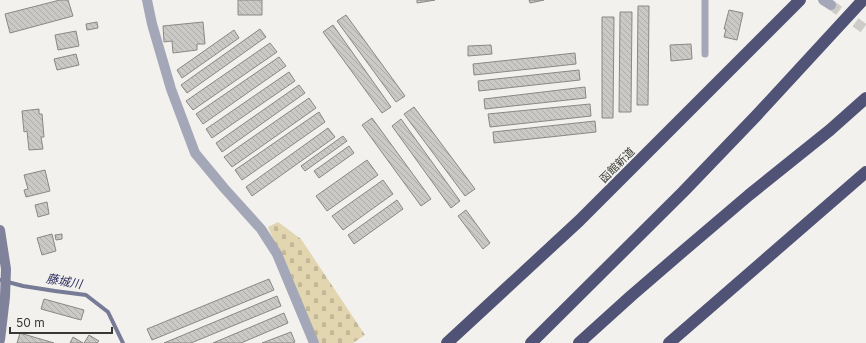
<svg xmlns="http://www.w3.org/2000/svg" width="866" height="343" font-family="Inter,'Noto Sans JP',sans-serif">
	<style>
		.cemetery { fill: url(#cemetery-stones) }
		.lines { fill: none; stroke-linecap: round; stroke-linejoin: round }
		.stream { stroke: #787b95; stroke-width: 4 }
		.building { fill: url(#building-back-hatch); stroke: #898884 }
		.street-tunnel { stroke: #cdccc8; stroke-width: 10; stroke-dasharray: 10 5; stroke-linecap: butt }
		.lane { stroke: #a4a7b8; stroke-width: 7 }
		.street { stroke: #a4a7b8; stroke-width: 10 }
		.secondary { stroke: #80829c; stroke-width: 10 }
		.highway { stroke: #505375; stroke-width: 12 }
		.labels { text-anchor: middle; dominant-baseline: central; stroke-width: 3.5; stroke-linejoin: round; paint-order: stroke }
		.street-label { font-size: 11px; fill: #373735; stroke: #f2f1ed }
		.water-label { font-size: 12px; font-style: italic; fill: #2e2e60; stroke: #f2f1ed }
	</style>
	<defs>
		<pattern id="cemetery-stones" width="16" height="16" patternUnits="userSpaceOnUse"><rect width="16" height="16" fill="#e1d6af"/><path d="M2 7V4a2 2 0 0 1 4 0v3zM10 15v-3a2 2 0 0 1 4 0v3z" fill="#c2b897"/></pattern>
		<pattern id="building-back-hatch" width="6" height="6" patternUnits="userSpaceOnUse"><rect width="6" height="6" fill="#cac9c5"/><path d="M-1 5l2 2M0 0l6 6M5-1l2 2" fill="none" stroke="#aeadaa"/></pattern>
	</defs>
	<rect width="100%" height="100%" fill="#f2f1ed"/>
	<path class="cemetery" d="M278 222 301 239 365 335 353 343H318L268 227Z"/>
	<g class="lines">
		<path class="stream" d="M0 280 23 286 55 291 86 295 108 312 123 343"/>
	</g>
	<path class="building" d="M60 0H68L73 16 10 33 5 14Z
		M238 0H262V15H238Z
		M417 0H435L417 3Z
		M529 0H544L530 3Z
		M638 6H649L648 105H637Z
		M729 10 743 13 737 40 724 37 726 29H724Z
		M620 12H632L631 112H619Z
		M346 15 405 96 396 102 337 21Z
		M602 17H614L613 118H602Z
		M97 22 98 28 87 30 86 24Z
		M203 22 205 44H197V50L173 53 172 41 164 42 163 26Z
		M333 25 391 107 382 113 323 32Z
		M260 29 266 37 187 93 181 85Z
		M234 30 239 38 182 78 177 70Z
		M76 31 79 46 58 50 55 35Z
		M270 43 277 52 193 110 186 101Z
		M691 44 692 59 671 61 670 45Z
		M491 45 492 54 468 56V46Z
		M575 53 576 64 474 75 473 64Z
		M76 54 79 65 57 70 54 59Z
		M279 57 286 66 203 124 196 114Z
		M579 70 580 80 479 91 478 81Z
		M289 72 295 81 212 138 206 129Z
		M299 85 305 93 222 152 216 143Z
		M585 87 586 98 485 109 484 99Z
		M309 98 316 108 232 167 224 157Z
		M590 104 591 116 490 127 488 114Z
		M414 107 475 189 465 196 404 114Z
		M39 109V114H42L44 137H41L43 149 29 150 27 131 24 132 22 111Z
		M319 112 325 122 242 180 235 170Z
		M372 118 431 199 421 206 362 125Z
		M401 119 460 201 451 208 392 126Z
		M595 121 596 132 494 143 493 132Z
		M328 128 335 137 252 196 246 187Z
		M343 136 347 141 305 171 301 166Z
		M349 146 354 153 319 178 314 171Z
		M367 160 378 175 327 211 316 196Z
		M45 170 50 191 26 197 24 190 28 189 24 175Z
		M383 180 393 194 343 230 332 216Z
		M397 200 403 209 354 244 348 235Z
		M47 202 49 214 38 217 35 205Z
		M466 210 490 243 483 249 458 216Z
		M52 234 56 251 42 255 37 238Z
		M62 234V239L56 240 55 235Z
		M269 279 274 290 152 340 147 329Z
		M277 296 281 306 191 343H164Z
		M44 299 84 310 81 320 41 309Z
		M284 313 288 323 241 343H213Z
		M291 332 295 342 293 343H262Z
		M20 333 54 343H17Z
		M89 335 99 341 97 343H84Z
		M73 337 83 343H70Z"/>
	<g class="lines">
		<path class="street-tunnel" d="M831 5 866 30"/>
		<path class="lane" d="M705 0V54"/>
		<path class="street" d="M147 0 152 24 171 89 195 153 224 188 261 229 277 254 312 338 314 343
			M823 0 831 5"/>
		<path class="secondary" d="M0 230 6 269 5 297 0 340"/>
		<path class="highway" d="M447 343 579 221 800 0
			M531 343 683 192 756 116 863 0
			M579 343 631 296 682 252 749 195 830 130 866 98
			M669 343 866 172"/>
	</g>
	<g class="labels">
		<g class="street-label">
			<text transform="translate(617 165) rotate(-45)">函館新道</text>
		</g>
		<g class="water-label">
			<text transform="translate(64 281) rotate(10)">藤城川</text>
		</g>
	</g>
	<path d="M10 327v6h102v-6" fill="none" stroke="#373735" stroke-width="2"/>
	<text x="16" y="327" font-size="12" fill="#373735" stroke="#f2f1ed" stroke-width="3" paint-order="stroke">50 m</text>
</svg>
